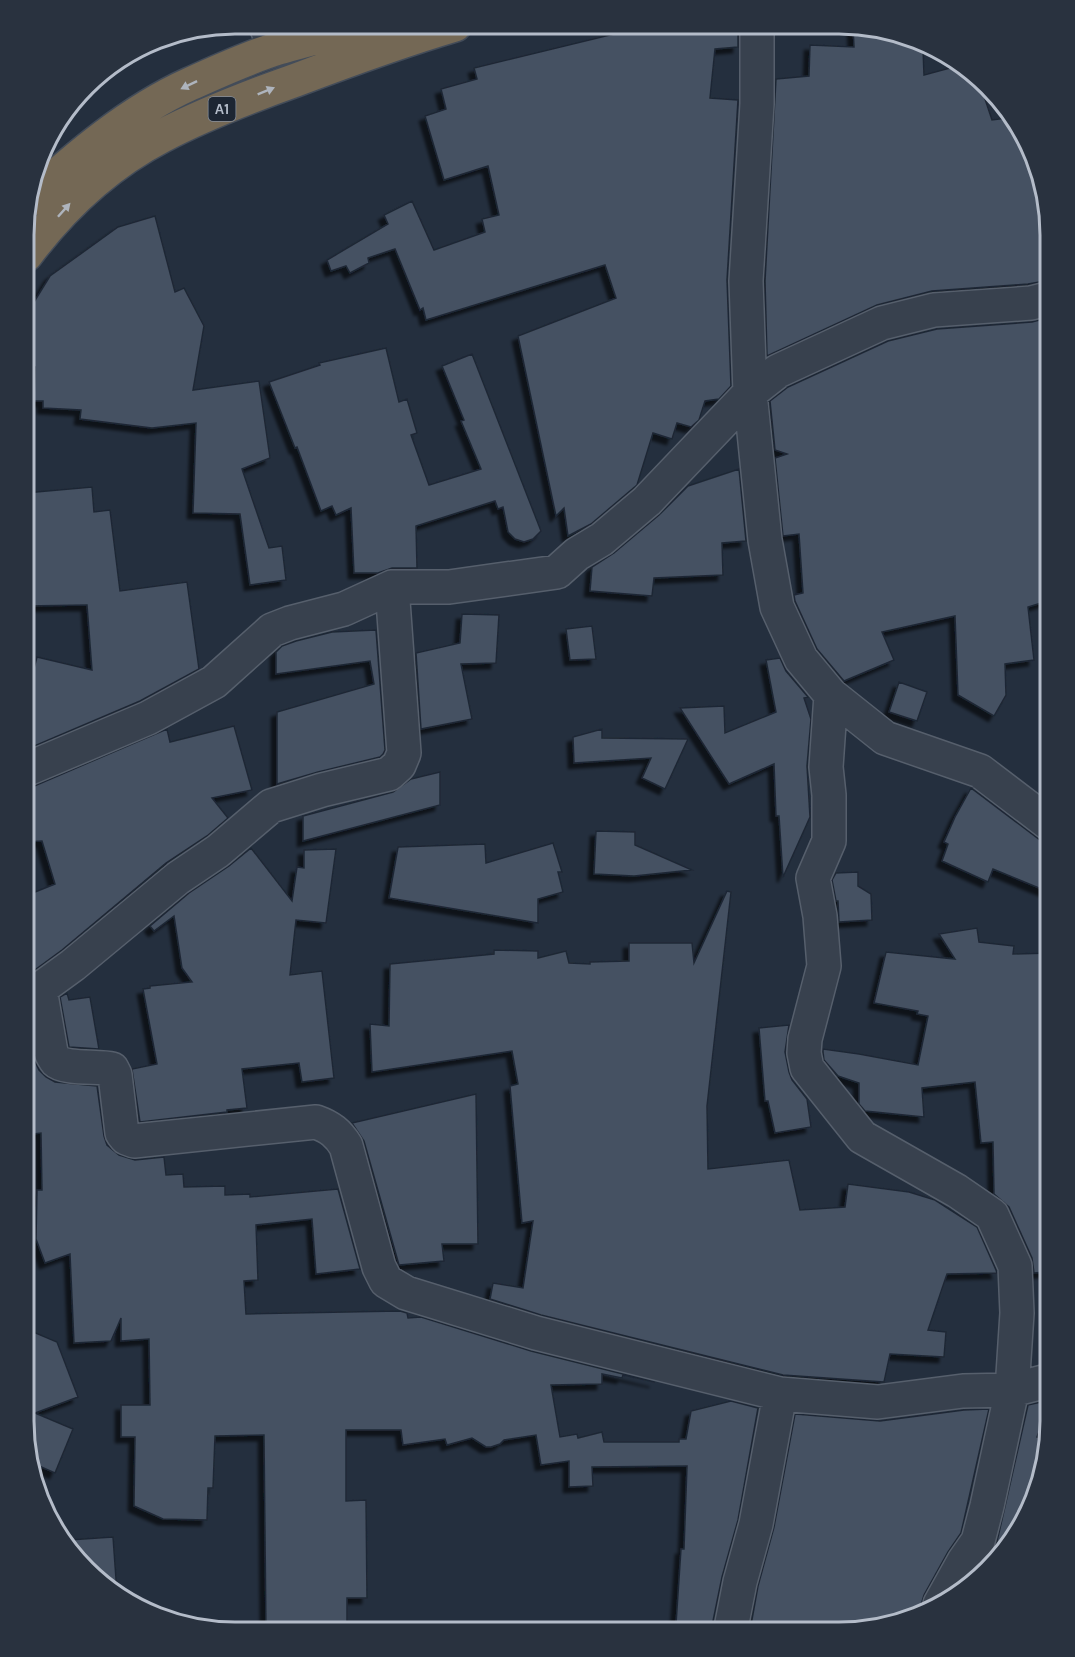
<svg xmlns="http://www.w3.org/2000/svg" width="1075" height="1657" font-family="Karla,sans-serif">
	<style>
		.building { fill: #455162; stroke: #1f2835; stroke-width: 1.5; filter: url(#shadow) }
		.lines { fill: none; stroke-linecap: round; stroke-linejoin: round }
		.street-casing { stroke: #565f6c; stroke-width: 36 }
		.highway-casing { stroke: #434c59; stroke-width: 36 }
		.street { stroke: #38414e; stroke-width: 33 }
		.highway { stroke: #746855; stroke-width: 33 }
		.oneway { fill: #aeb4bd }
		.labels { text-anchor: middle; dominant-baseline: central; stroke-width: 5; stroke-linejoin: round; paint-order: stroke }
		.shield { fill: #1d2633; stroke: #878f9c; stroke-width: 1.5 }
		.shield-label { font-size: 15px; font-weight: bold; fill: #b4bcc9 }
		.rim { fill: none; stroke: #b4bcc9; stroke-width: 3 }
	</style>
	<defs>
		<filter id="shadow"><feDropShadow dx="-5.5" dy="5.5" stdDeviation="1.5" flood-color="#0009"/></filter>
	</defs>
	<rect width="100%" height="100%" fill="#242f3e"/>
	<path class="building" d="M651 25H738V47L715 49 710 98 738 100 727 280 731 386 719 399 705 401 699 420 691 427 677 423 672 439 653 433 637 485 591 524 568 536 564 508 556 516 518 336 616 298 605 265 426 320 423 308 420 310 395 249 368 258 369 263 350 273 346 266 331 271 327 260 388 224 384 215 412 201 434 250 485 232 482 219 499 215 488 166 444 180 425 116 446 109 441 89 477 79 474 68Z
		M853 26H867L923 49 924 75 961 65 968 68 979 81 992 120 1007 118 1035 154 1050 232 1041 274 1051 271V280L1028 284 932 291 877 305 767 356 765 281 776 79 809 76 810 45 854 47Z
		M155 216 175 292 184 288 204 326 193 390 259 381 270 458 242 469 269 548 282 546 286 580 250 585 240 514 193 513 196 423 152 428 80 419 81 410 43 408V401H34L35 367H30L32 327 26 324V315L50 276 118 227Z
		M1051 317V347L1047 348 1051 395V600L1028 607 1034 660 1005 664 1006 695 994 716 958 695 955 616 882 632 894 660 844 681 817 649 795 601 794 595 803 593 799 534 783 536 775 458 787 454 775 450 770 401 788 387 888 341 937 329 1032 322Z
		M386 348 399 402 407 399 417 433 411 435 429 485 481 469 461 421 464 420 442 366 472 354 541 531 533 539 524 542 515 539 508 532 503 507 498 509 495 501 416 526 417 568H392L378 573H354L351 508 336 515 332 506 321 511 297 447 295 448 269 382 320 365 319 363Z
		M739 469 746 541 722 543 723 575 654 578 652 596 590 591 592 567 614 553 659 515 688 486Z
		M92 487 94 512 110 510 120 591 187 582 199 669 140 701 25 750V702L37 657 92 670 87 605 25 606V493Z
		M462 614 499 615 496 663 461 664 472 719 421 729 416 653 460 643Z
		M592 626 596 659 570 660 566 629Z
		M376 630 385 750 383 754 380 757 318 772 277 784V712L374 684 370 661 276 674V652L282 646 296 641 332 632Z
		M780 658 786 671 808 697 804 698 811 719 807 766 810 817 783 877 779 816H776L774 764 729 784 680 708 724 706 725 733 776 712 766 660Z
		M899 682 927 692 917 721 889 712Z
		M234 726 252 790 212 798 228 818 207 836 166 863 62 950 32 972 25 974V896L55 884 42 841 25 842V788L32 787 167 729 170 742Z
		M602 729V738L688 739 665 789 642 778 651 758 574 763 573 737Z
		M440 772V805L303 841V816L393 792 411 779Z
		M971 788 1040 840 1051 843V893L993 869 988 882 942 861 948 844 944 842 955 817Z
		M596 831 635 832V845L692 870 634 876 594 874Z
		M553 843 562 872H558L563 892 538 899V923L389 898 398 847 485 844 486 863Z
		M251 848 292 901 297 867 304 868V850L336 849 326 923 296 920 290 975 322 971 334 1078 302 1082 299 1063 242 1069 247 1108 227 1110V1112L140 1122 132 1069 157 1064 143 989 150 988V986L192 982 182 968 174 916 154 931 150 926 189 893 229 866Z
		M858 872V886L871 894 872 920 839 922 838 901H836L832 880 836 873Z
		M727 891 731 892 707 1106 708 1169 789 1160 800 1210 845 1207 848 1184 909 1192 935 1200 977 1227 996 1270 997 1273 947 1274 928 1330 946 1332 944 1357 890 1354 884 1382 783 1375 541 1315 490 1299 493 1283 523 1288 533 1221 522 1223 510 1086 518 1084 512 1051 372 1072 370 1024 389 1026 390 964 494 954V950L538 951V958L566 951 569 963 590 964V962L629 961V943H692L694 963Z
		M977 928 979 942 1014 946 1013 954 1051 953V1221L1046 1222 1045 1272 1034 1273 1032 1258 1009 1207 994 1194 993 1142 981 1143 975 1082 922 1088 924 1117 865 1111 859 1104V1083L838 1076 824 1060 823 1052V1049L859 1054 918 1065 928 1016 917 1014 918 1011 874 1003 886 952 955 959 939 934Z
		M67 993 69 1000 90 997 99 1049 69 1047 60 997Z
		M25 1011 33 1057 39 1070 46 1077 55 1082 97 1086 104 1136 107 1145 119 1155 135 1160 164 1157 166 1175 183 1174 184 1187 225 1186V1195L250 1194V1197L338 1189 360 1269 316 1274 312 1219 256 1225 258 1280 244 1281 246 1314 400 1311 407 1313 408 1318 421 1317 531 1351 655 1382 623 1375 622 1378 602 1374V1384L551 1385 560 1437 577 1434 578 1438 602 1432 604 1442H679V1439H686L691 1411 731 1401 758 1408 738 1520 722 1577 712 1626 676 1624 681 1549H684L687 1466 592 1467 593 1486 569 1487V1461L541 1465 536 1435 504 1440 500 1444 491 1447H486L472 1438 447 1445 445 1439 403 1445 401 1430H346V1501L366 1500 367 1598H347V1632L266 1631 264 1435 215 1436 213 1488H208L207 1520 163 1519 134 1506 135 1437H121V1405H150L149 1339 121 1341V1318L111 1341 74 1343 70 1254 45 1263 36 1239 37 1190H42L41 1133 24 1135Z
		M789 1025 785 1052 789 1072 792 1080 807 1099 811 1127 775 1133 768 1101H765L759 1028Z
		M476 1094 478 1244H442L444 1261 399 1265 364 1141 352 1123Z
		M24 1328 57 1342 78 1397 35 1413 73 1429 55 1473 32 1463 24 1421Z
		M1041 1402 1049 1405 1037 1437 1042 1438 1034 1483 1015 1539 980 1580 972 1585 996 1546 1028 1405Z
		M989 1409 961 1533 948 1552 924 1595 921 1605 925 1614 921 1617 840 1633 751 1625 758 1586 774 1527 795 1414 880 1421 964 1410Z
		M113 1537 117 1593 107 1589 69 1540Z"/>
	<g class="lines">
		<defs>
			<path id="street" d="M265 24 276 49
				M757 26V104L746 281 750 393 765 540 777 607 801 659 831 695 885 738 980 771 1051 825
				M831 695 826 767 829 795V841L813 878 820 916 824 966 805 1039 804 1053 807 1068 862 1137 957 1191 992 1215 1015 1266 1017 1313 1012 1390 987 1506 978 1541 964 1561 940 1604
				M25 770 148 718 214 682 272 630 290 623 344 609 392 587H449L557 572 577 554 602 539 647 501 750 393 778 371 882 323 934 310 1031 303 1051 298
				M40 989 51 1052C51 1053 55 1060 56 1061 64 1069 99 1066 112 1069L115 1075 122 1133 126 1138 134 1141 316 1122C330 1127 338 1133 346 1146L379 1267 386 1281 406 1293 536 1333 780 1394 878 1402 963 1391 1012 1390 1051 1380
				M25 993 40 989 73 965 178 878 218 851 271 806 322 790 389 774 399 765 404 753 392 587
				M730 1633 740 1582 756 1524 780 1394"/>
			<path id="highway" d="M28 201C76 157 130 111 190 84 219 71 249 57 279 48 307 40 335 33 362 24
				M26 255C62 207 108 164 162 136 204 114 251 96 296 80 349 60 401 41 455 25"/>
		</defs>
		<use href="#street" class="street-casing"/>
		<use href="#highway" class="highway-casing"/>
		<use href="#street" class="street"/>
		<use href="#highway" class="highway"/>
	</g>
	<defs><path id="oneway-solid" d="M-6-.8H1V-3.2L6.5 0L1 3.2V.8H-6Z" transform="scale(1.5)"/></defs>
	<g class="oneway">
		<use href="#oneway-solid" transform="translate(189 85) rotate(154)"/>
		<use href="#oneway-solid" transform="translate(266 91) rotate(-22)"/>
		<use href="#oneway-solid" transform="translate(64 210) rotate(-48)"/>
	</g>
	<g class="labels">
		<rect class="shield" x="208.5" y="97" width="27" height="24" rx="4.5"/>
		<g class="shield-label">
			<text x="222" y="109">A1</text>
		</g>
	</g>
	<path d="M0 0H1075V1657H0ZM235 34H839A201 201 0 0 1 1040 235V1421A201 201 0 0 1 839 1622H235A201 201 0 0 1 34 1421V235A201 201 0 0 1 235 34Z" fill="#29323f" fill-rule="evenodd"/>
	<path class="rim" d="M235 34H839A201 201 0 0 1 1040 235V1421A201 201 0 0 1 839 1622H235A201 201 0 0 1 34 1421V235A201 201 0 0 1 235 34Z"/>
</svg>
